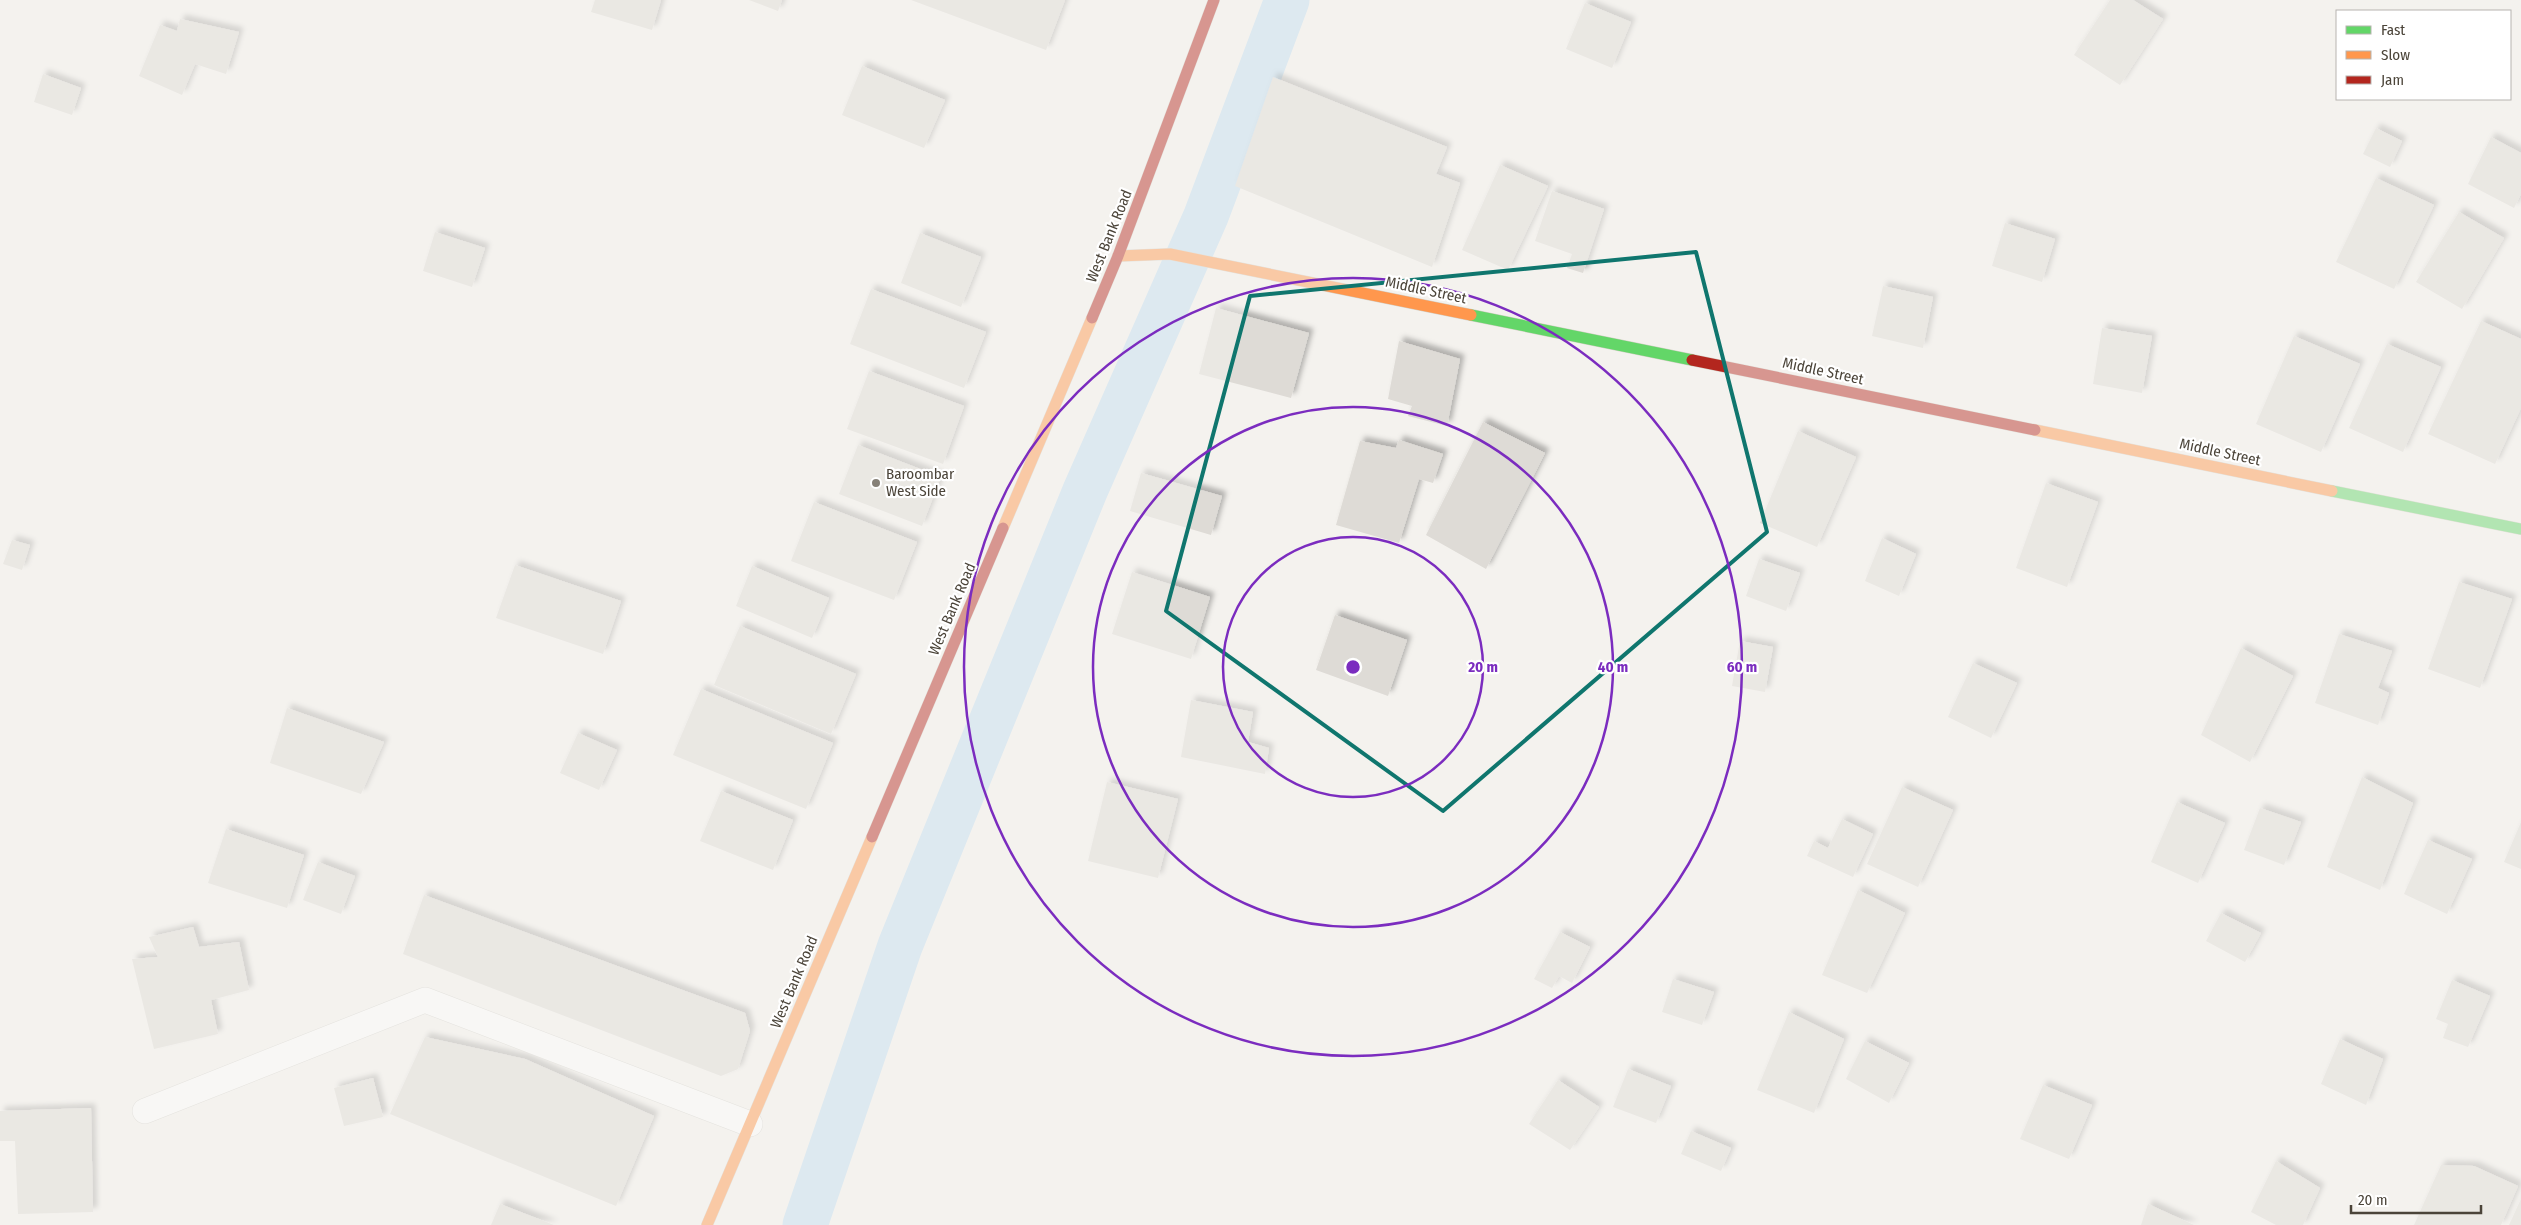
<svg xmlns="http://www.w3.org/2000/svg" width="2521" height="1225" font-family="'Fira Sans Condensed',sans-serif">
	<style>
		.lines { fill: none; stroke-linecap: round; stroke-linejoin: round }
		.canal { stroke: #c0ddf1; stroke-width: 45 }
		.building { fill: #dedbd6; filter: url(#shadow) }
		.lane-casing { stroke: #d2d0cb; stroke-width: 26 }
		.fast-casing { stroke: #d3cfc5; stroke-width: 12 }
		.slow-casing { stroke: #d3cfc5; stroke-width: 12 }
		.jam-casing { stroke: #d3cfc5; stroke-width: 12 }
		.lane { stroke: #fdfdfc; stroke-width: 25 }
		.fast { stroke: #63d668; stroke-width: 11 }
		.slow { stroke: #ff974d; stroke-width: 11 }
		.jam { stroke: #b3261e; stroke-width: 11 }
		.marked { fill: none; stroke: #0f766e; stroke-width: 4; stroke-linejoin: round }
		.ring { fill: none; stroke: #7b2cbf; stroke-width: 2.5 }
		.poi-dot { fill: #868178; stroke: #fff; stroke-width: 2 }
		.labels { text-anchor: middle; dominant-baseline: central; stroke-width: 4.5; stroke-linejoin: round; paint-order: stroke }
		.street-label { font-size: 15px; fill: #4b4439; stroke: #fff }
		.poi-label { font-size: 15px; fill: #4b4439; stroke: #fff; text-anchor: start }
		.centre { fill: #7b2cbf; stroke: #fff; stroke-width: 2.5 }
		.ring-label { font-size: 15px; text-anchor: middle; font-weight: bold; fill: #7b2cbf; stroke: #fff; stroke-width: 4.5; stroke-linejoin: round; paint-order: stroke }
	</style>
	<defs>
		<filter id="shadow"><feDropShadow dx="4.5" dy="-4.5" stdDeviation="2.5" flood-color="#0004"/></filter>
	</defs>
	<rect width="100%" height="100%" fill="#f4f2ee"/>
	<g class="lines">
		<path class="canal" d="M805 1225 900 946 1085 491 1206 216 1287 0"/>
	</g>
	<path class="building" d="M595 0H661L652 30 591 12Z
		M749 0H782L778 11Z
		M911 0H1065L1046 50Z
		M2110 0H2133L2163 19 2120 85 2074 55Z
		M1585 3 1631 22 1612 68 1566 49Z
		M180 19 239 32 226 74 195 64 182 95 139 76 160 25 177 31Z
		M862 66 945 100 924 148 842 115Z
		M43 74 81 88 72 115 34 102Z
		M1273 77 1447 147 1436 174 1460 183 1432 267 1235 186Z
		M2376 128 2402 141 2390 167 2363 154Z
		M2491 137 2521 153V194L2514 208 2468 184Z
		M1500 165 1548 186 1508 270 1462 250Z
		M2376 178 2434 205 2394 289 2336 262Z
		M1552 191 1604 209 1583 273 1567 268 1572 254 1535 241Z
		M2459 212 2504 238 2462 309 2416 282Z
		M2005 223 2055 239 2042 282 1992 266Z
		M435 232 485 248 472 287 423 271Z
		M920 233 981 257 961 307 901 283Z
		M1883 286 1933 297 1923 348 1872 336Z
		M871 289 986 332 964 388 850 344Z
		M1216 308 1309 333 1291 398 1199 374Z
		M2481 321 2521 339V408L2495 464 2428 434Z
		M2102 328 2152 336 2142 393 2093 384Z
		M2294 336 2360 364 2321 452 2256 424Z
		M1399 341 1460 359 1447 426 1408 416 1412 406 1388 399Z
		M2387 344 2441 367 2403 452 2349 428Z
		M869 371 964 406 943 464 847 429Z
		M1483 422 1545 453 1486 569 1426 535Z
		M1798 431 1856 457 1817 547 1760 523Z
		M1399 440 1443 454 1433 483 1419 479 1399 543 1336 525 1360 441 1396 448Z
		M858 445 941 477 922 526 839 494Z
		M1141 473 1222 496 1211 535 1130 511Z
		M2046 483 2098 502 2067 587 2016 568Z
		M814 502 917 542 894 600 791 561Z
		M1882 538 1916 554 1899 596 1865 581Z
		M12 540 30 545 22 570 3 564Z
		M1759 559 1800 573 1786 611 1746 596Z
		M515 565 621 601 603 654 496 618Z
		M752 566 829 598 812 638 736 606Z
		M1132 572 1210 597 1191 659 1112 634Z
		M2459 582 2512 599 2480 688 2428 669Z
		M1335 615 1407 640 1388 696 1316 670Z
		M740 626 856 674 831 734 714 685Z
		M2339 634 2392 651 2378 688 2389 693 2378 725 2315 703Z
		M1740 641 1773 647 1765 692 1732 686Z
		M2241 648 2293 676 2250 762 2201 735Z
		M1973 663 2017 683 1991 738 1948 717Z
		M701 689 833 743 806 809 673 755Z
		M1191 700 1253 712 1248 742 1269 748 1265 774 1181 757Z
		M287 708 384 742 361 794 270 763Z
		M578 733 617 750 599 790 560 773Z
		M2362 777 2413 803 2380 890 2327 867Z
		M1107 782 1178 799 1158 878 1088 861Z
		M1902 787 1953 810 1918 887 1867 864Z
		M721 791 793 820 773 870 700 841Z
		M2177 802 2225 823 2198 883 2151 862Z
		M2260 808 2301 822 2284 865 2244 850Z
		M1842 819 1873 834 1853 877 1807 856 1814 841 1828 848Z
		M2521 822V869L2504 862Z
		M226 829 304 855 287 908 208 883Z
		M2428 840 2472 859 2447 914 2404 894Z
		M318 862 355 876 341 914 303 900Z
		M1858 890 1905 913 1867 993 1822 975Z
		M424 895 745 1013 750 1031 738 1069 721 1076 403 954Z
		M2221 913 2261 933 2245 962 2206 941Z
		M193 927 199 947 239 942 249 990 211 1000 218 1034 154 1049 132 959 158 957 149 937Z
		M1560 932 1590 947 1572 983 1559 976 1552 988 1534 979Z
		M1673 979 1714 992 1702 1025 1662 1012Z
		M2452 980 2490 996 2468 1047 2443 1038 2448 1024 2436 1019Z
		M1789 1012 1844 1039 1814 1113 1757 1090Z
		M425 1037 525 1059 654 1116 616 1206 390 1114Z
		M2340 1039 2383 1059 2366 1105 2321 1084Z
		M1865 1041 1909 1063 1889 1103 1846 1079Z
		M1628 1069 1671 1086 1656 1123 1613 1107Z
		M373 1078 383 1117 344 1126 334 1088Z
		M1558 1080 1599 1107 1570 1150 1529 1124Z
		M2043 1085 2092 1105 2069 1159 2020 1139Z
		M91 1108 93 1212 18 1214 15 1141H0V1111Z
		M1691 1131 1731 1148 1721 1171 1681 1154Z
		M2276 1161 2320 1188 2303 1225H2276L2251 1212Z
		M2441 1165 2474 1166 2518 1186 2501 1225H2414Z
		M2521 1199V1225H2509Z
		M500 1204 554 1225H491Z
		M2148 1204 2194 1225H2141Z"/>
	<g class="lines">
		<defs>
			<path id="lane" d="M145 1111 425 1000 750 1124"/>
			<path id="fast" d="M1471 315 1692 360
				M2332 491 2521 529"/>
			<path id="slow" d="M1118 256 1170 254 1471 315
				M2035 430 2332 491
				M1003 528 1092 318
				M707 1225 872 837"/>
			<path id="jam" d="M1092 318 1118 256 1214 0
				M1692 360 2035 430
				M872 837 1003 528"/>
		</defs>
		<use href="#lane" class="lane-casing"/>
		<use href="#fast" class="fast-casing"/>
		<use href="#slow" class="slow-casing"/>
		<use href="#jam" class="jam-casing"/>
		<use href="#lane" class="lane"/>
		<use href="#fast" class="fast"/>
		<use href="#slow" class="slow"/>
		<use href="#jam" class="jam"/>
	</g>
	<path d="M0 0H2521V1225H0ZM1696 252 1767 532 1443 811 1166 611 1250 296Z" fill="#f4f2ee" fill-opacity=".55" fill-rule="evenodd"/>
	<path class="marked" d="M1696 252 1767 532 1443 811 1166 611 1250 296Z"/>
	<g class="ring">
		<circle cx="1353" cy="667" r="130"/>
		<circle cx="1353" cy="667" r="260"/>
		<circle cx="1353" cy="667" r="389"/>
	</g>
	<circle class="poi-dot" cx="876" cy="483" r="5"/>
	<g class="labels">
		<g class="street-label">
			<text transform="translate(1109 236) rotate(-68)">West Bank Road</text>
			<text transform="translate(1426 290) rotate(12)">Middle Street</text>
			<text transform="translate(1823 371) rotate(12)">Middle Street</text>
			<text transform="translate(2220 452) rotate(12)">Middle Street</text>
			<text transform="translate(952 609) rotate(-67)">West Bank Road</text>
			<text transform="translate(794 982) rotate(-67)">West Bank Road</text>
		</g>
		<g class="poi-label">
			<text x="886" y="474">Baroombar<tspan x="886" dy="17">West Side</tspan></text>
		</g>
	</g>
	<circle cx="1353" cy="667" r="8" class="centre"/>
	<g class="ring-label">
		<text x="1483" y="672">20 m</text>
		<text x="1613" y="672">40 m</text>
		<text x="1742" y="672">60 m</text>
	</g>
	<rect x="2336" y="10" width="175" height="90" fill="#ffffff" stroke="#b7b4b0"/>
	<rect x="2346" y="26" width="25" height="8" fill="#63d668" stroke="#b7b4b0"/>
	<text x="2381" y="35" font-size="15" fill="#4b4439">Fast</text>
	<rect x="2346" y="51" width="25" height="8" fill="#ff974d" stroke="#b7b4b0"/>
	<text x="2381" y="60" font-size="15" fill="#4b4439">Slow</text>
	<rect x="2346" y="76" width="25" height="8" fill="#b3261e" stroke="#b7b4b0"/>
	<text x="2381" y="85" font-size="15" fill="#4b4439">Jam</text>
	<path d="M2351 1205v8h130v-8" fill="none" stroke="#4b4439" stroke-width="2.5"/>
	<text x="2358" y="1205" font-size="15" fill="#4b4439" stroke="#ffffff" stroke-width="4" paint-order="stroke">20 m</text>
</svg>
